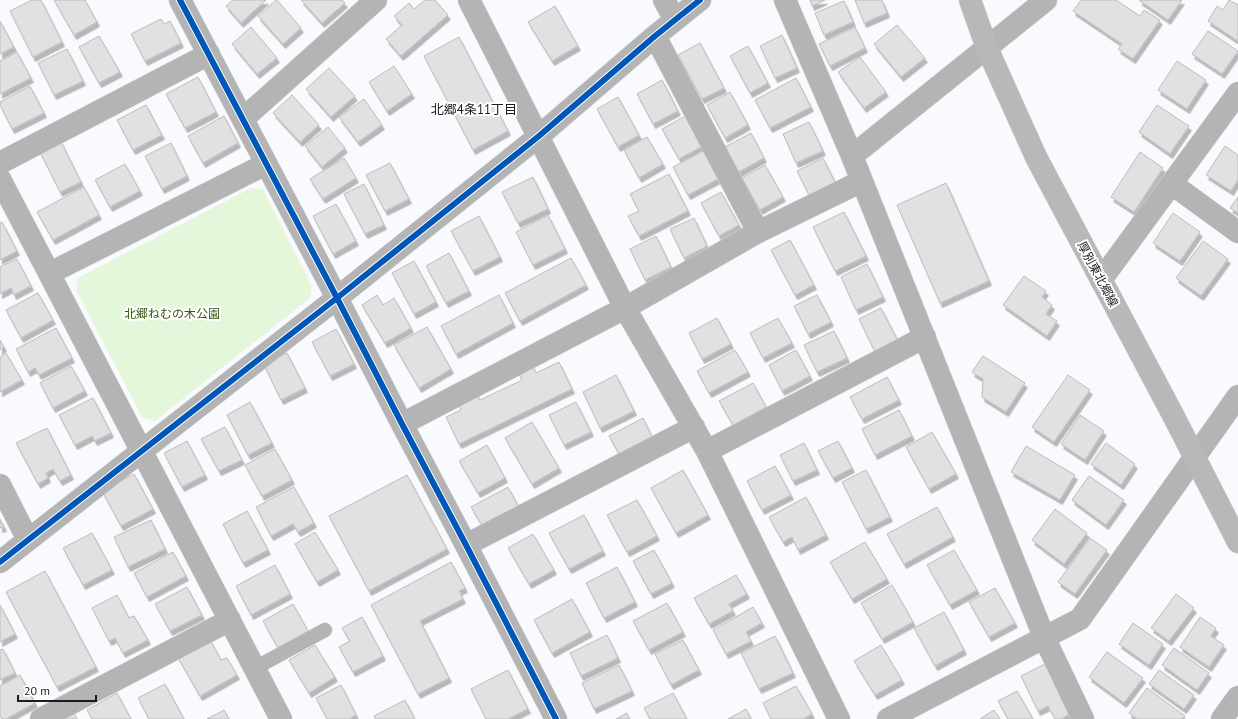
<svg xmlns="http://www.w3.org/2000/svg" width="1238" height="719" font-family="'PT Sans','Noto Sans JP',sans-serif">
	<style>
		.green { fill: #e5f7db }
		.building { fill: #e1e1e1; stroke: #bcbcbd; filter: url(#shadow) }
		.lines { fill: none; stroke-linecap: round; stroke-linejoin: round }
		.service-casing { stroke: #d5d6d8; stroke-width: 15 }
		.minor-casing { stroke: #d5d6d8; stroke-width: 23 }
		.primary-casing { stroke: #d5d6d8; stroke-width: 23 }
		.service { stroke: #b5b4b5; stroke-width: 14 }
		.minor { stroke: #b5b4b5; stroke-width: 22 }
		.primary { stroke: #b7b8b8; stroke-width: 22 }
		.cycleway-casing { stroke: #fff; stroke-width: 8 }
		.cycleway { stroke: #0057b8; stroke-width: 6 }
		.labels { text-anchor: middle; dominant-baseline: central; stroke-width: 4; stroke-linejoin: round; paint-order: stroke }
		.street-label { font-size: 12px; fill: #1a1b1d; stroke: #fff }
		.park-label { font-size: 12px; fill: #365610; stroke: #fff }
		.neighbourhood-label { font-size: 13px; fill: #1a1b1d; stroke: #fff }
	</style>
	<defs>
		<filter id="shadow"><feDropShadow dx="2.5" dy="4.5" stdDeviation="0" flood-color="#0004"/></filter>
	</defs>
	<rect width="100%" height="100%" fill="#f8fafd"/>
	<path class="green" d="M251 188 263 189 312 286 310 298 155 421 142 417 76 290 78 278Z"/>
	<path class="building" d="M32 0H41L62 42 33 57 10 11Z
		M54 0H85L97 22 74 35Z
		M233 0H266L241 23 226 6Z
		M276 0H277L301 28 283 44 258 16Z
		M301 0H342L345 3 322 23Z
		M425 0H435L448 15 401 56 386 39 402 25 394 16 409 3 414 9Z
		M810 0H825L812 6Z
		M855 0H882L887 13 864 23Z
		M1081 0H1116L1140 16 1144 10 1160 20 1133 59 1118 49 1122 44 1073 11Z
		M1139 0H1182L1168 20Z
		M1229 0 1238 5V41L1208 21 1217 6 1223 10Z
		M844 1 853 22 824 35 815 13Z
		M555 6 578 46 552 61 528 22Z
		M161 19 164 24 170 21 181 43 145 61 131 34Z
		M0 21 14 47 0 54Z
		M897 25 925 58 901 77 874 44Z
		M251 27 277 58 257 74 232 44Z
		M855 27 865 48 830 66 819 44Z
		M1208 31 1238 51 1222 74 1192 54Z
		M782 35 797 68 775 78 760 46Z
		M99 36 120 72 99 83 79 47Z
		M459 37 508 131 473 150 424 56Z
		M700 43 724 88 702 99 678 55Z
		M748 46 768 83 750 93 730 56Z
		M67 49 83 81 54 95 38 63Z
		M17 52 31 78 0 94V61Z
		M860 57 886 92 864 108 838 72Z
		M1177 61 1206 80 1187 109 1158 90Z
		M394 66 412 94 387 111 369 82Z
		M329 68 355 96 331 117 306 89Z
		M198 77 216 112 185 128 166 94Z
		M796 78 811 107 770 128 755 100Z
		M662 80 678 111 653 124 637 94Z
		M30 86 44 113 12 129 0 105V102Z
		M730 92 748 125 725 138 707 105Z
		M292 95 319 125 300 142 273 113Z
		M618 97 639 135 618 147 597 109Z
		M364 99 382 125 358 142 339 117Z
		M146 105 162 135 133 150 117 120Z
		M1157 105 1189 126 1170 154 1139 132Z
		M687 115 703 146 679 159 662 129Z
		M224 116 238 143 203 163 188 136Z
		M809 122 823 151 796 163 783 134Z
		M328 127 345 148 322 167 305 146Z
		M751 133 764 158 739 172 725 147Z
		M647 137 663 164 639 178 624 150Z
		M60 140 81 182 60 192 39 150Z
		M171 143 187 176 162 189 145 156Z
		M1225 146 1238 155V180L1231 191 1206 175Z
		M705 150 720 178 688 195 673 167Z
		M1140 152 1163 168 1134 212 1111 197Z
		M344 158 356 178 323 199 310 179Z
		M823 158 838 188 812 201 797 171Z
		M390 163 409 199 385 211 366 175Z
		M125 164 140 191 110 207 95 180Z
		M765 165 783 197 760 210 742 178Z
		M669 174 688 211 639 236 628 216 639 211 630 194Z
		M533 177 548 209 518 223 502 192Z
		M946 183 989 281 940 303 897 205Z
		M364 184 384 225 365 234 344 194Z
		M84 187 99 215 53 240 37 212Z
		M721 192 739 225 719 236 701 203Z
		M1238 197V213L1230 208Z
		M336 204 356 241 333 254 313 216Z
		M844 212 866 256 835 271 813 227Z
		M1173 213 1200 232 1180 261 1153 243Z
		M548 215 565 249 533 265 516 232Z
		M479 216 500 257 473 271 451 231Z
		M694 218 707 246 684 258 670 229Z
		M2 222 17 251 0 260V223Z
		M656 236 671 267 645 280 630 249Z
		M790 240 814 285 795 295 771 250Z
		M1203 241 1228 259 1201 296 1176 278Z
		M449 253 469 291 446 303 426 266Z
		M571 258 586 285 520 321 505 293Z
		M17 259 31 286 14 295 11 288 0 294V267Z
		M414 261 436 302 414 314 392 273Z
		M867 264 883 297 856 310 841 277Z
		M1024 276 1046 291 1042 297 1052 305 1046 314 1057 321 1047 336 1003 305Z
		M38 293 53 320 21 338 6 310Z
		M377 295 383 305 394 298 411 328 385 343 362 305Z
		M499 295 513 323 456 354 441 326Z
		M817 295 831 322 808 334 794 306Z
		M881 308 898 341 875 352 859 319Z
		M717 318 731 344 702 359 689 333Z
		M778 318 792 343 763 358 750 333Z
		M427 327 451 369 419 388 394 345Z
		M56 328 72 358 39 375 35 368 28 372 16 349Z
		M336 329 354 364 330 376 312 342Z
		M834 331 847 358 817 372 804 345Z
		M0 340 4 347 0 350Z
		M735 350 748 372 709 393 697 371Z
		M796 350 810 376 782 391 769 365Z
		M6 353 22 380 0 392V357Z
		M287 353 305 388 281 400 264 365Z
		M983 356 1025 383 1006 412 982 397 983 379 972 372Z
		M559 362 572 389 459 444 446 417 461 410 457 400 475 391 480 400 522 380 517 370 531 363 536 373Z
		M71 366 85 391 53 408 40 383Z
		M616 375 634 411 600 428 583 392Z
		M1068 375 1090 390 1054 442 1032 427Z
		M887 377 899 400 862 419 850 397Z
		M753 383 766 407 733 425 719 401Z
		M93 398 111 433 95 441 92 436 75 445 59 415Z
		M250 402 272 443 248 455 227 415Z
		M576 402 591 432 564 445 549 415Z
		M899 410 912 436 875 455 862 429Z
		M1080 415 1104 431 1085 460 1061 444Z
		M643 418 653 439 620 456 609 436Z
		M532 422 559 468 532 484 505 438Z
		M225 427 242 460 219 471 201 439Z
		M47 428 71 475 60 481 53 469 46 473 48 478 38 484 16 443Z
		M932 432 956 474 929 489 906 447Z
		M187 441 205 475 182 487 164 453Z
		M838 441 852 468 833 478 818 451Z
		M804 443 817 470 793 481 780 455Z
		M1106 443 1135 464 1121 485 1091 464Z
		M487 445 505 478 478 493 459 461Z
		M1026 446 1075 475 1060 500 1011 472Z
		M275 449 292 480 262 496 245 465Z
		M775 466 791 495 762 510 747 481Z
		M683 470 708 515 676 533 651 488Z
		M866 470 890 517 866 529 842 482Z
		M134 474 153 509 121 526 102 491Z
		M407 475 447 549 369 591 329 516Z
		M1089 476 1124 500 1106 525 1072 500Z
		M294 487 314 523 298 532 293 524 271 536 256 507Z
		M508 487 520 509 484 529 471 507Z
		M806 497 826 535 798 550 792 537 783 542 769 517Z
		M637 500 657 536 627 552 607 515Z
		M937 507 953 537 904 564 887 534Z
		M1055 509 1087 533 1064 564 1032 540Z
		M247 511 268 550 243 563 223 524Z
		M584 515 603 551 569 569 549 533Z
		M0 519 4 527 0 528Z
		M151 520 165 549 128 567 114 537Z
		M315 532 338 570 317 582 295 544Z
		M92 533 112 570 83 585 63 548Z
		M533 534 554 570 529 584 508 548Z
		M1090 538 1107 550 1075 594 1058 582Z
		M865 542 887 579 852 599 830 562Z
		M654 550 672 583 651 594 633 561Z
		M954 550 977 590 950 605 927 565Z
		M173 552 186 576 147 597 134 573Z
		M451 562 465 588 459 591 463 599 420 621 449 678 418 694 371 605Z
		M275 565 290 594 251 615 236 586Z
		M617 567 635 602 604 618 586 583Z
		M45 571 96 667 57 687 6 592Z
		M736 575 747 594 729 604 733 611 709 624 694 598Z
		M892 585 913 622 882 639 861 603Z
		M187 587 202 615 170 631 155 604Z
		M995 588 1015 623 989 637 969 602Z
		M1176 594 1194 608 1169 641 1151 628Z
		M117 595 129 618 134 616 148 640 123 653 115 638 109 641 92 608Z
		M572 599 590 632 552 653 534 620Z
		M667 603 683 632 649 650 633 621Z
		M293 604 308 631 278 648 263 621Z
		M0 605 15 634 0 642Z
		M753 607 762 623 746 632 751 641 726 654 713 630Z
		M944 612 964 650 935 666 914 628Z
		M362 617 383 656 353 672 339 647 350 641 342 628Z
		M1200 617 1216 628 1211 636 1224 645 1209 667 1180 647Z
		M1133 623 1163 644 1149 665 1119 644Z
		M607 635 618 658 581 676 570 653Z
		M775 636 793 673 759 689 741 653Z
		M209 638 221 660 227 658 237 675 200 696 177 656Z
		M683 640 699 670 671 685 655 654Z
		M315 645 335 677 309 693 289 660Z
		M881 645 902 680 875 695 854 661Z
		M1174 648 1209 673 1197 690 1162 665Z
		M3 649 15 673 0 680V650Z
		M1107 652 1143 678 1124 703 1089 677Z
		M1045 664 1070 714 1061 719H1055L1048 706 1038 711 1021 676Z
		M619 665 632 691 594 709 582 683Z
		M508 670 528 709 508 719H486L471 689Z
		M1159 670 1194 695 1184 709 1149 684Z
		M20 675 35 703 6 719H2L0 716V686Z
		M165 684 184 719H149L138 698Z
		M341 685 356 715 349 719H327L316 698Z
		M796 686 812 714 803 719H771L763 703Z
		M1147 688 1185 716 1182 719H1137L1129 713Z
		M1017 691 1033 719H1008L998 701Z
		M117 693 131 719H92L87 710Z
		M673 693 687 719H650L644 708Z
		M405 700 415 719H375L374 716Z
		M746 709 751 719H728Z
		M224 710 229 719H207Z
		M994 710 1000 719H980Z
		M74 713 77 719H63Z
		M627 713 629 719H616Z"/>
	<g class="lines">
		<defs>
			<path id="service" d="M255 668 325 630"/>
			<path id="minor" d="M180 0 337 298 402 424 466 545 556 719
				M469 0 625 308 707 451 839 719
				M664 0 675 20
				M785 0 852 156 1044 637 1083 719
				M655 36 758 232
				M243 119 376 0
				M852 156 1046 0
				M0 163 209 54
				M0 179 281 719
				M1172 184 1238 232
				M50 273 266 164
				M1101 280 1238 93
				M402 424 625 308 758 232 862 181
				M707 451 925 337
				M0 485 28 540
				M466 545 694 427
				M0 562 337 298 539 136 655 36 700 0
				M41 719 230 620
				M888 719 1080 619 1238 396
				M1222 719 1238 697"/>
			<path id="primary" d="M970 0 987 48 1036 157 1173 415 1238 542"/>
		</defs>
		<use href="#service" class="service-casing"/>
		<use href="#minor" class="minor-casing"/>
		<use href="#primary" class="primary-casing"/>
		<use href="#service" class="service"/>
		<use href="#minor" class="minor"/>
		<use href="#primary" class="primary"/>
		<defs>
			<path id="cycleway" d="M180 0 337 298 402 424 466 545 556 719
				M0 562 337 298 539 136 655 36 700 0"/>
		</defs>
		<use href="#cycleway" class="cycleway-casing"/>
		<use href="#cycleway" class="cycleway"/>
	</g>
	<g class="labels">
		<g class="street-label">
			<text transform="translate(1098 274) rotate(62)">厚別東北郷線</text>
		</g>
		<g class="park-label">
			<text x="172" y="313">北郷ねむの木公園</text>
		</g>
		<g class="neighbourhood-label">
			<text x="474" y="109">北郷4条11丁目</text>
		</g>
	</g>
	<path d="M18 695v6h78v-6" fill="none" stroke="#1a1b1d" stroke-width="2"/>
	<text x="24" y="695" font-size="12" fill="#1a1b1d" stroke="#ffffff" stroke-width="3" paint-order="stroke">20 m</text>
</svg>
